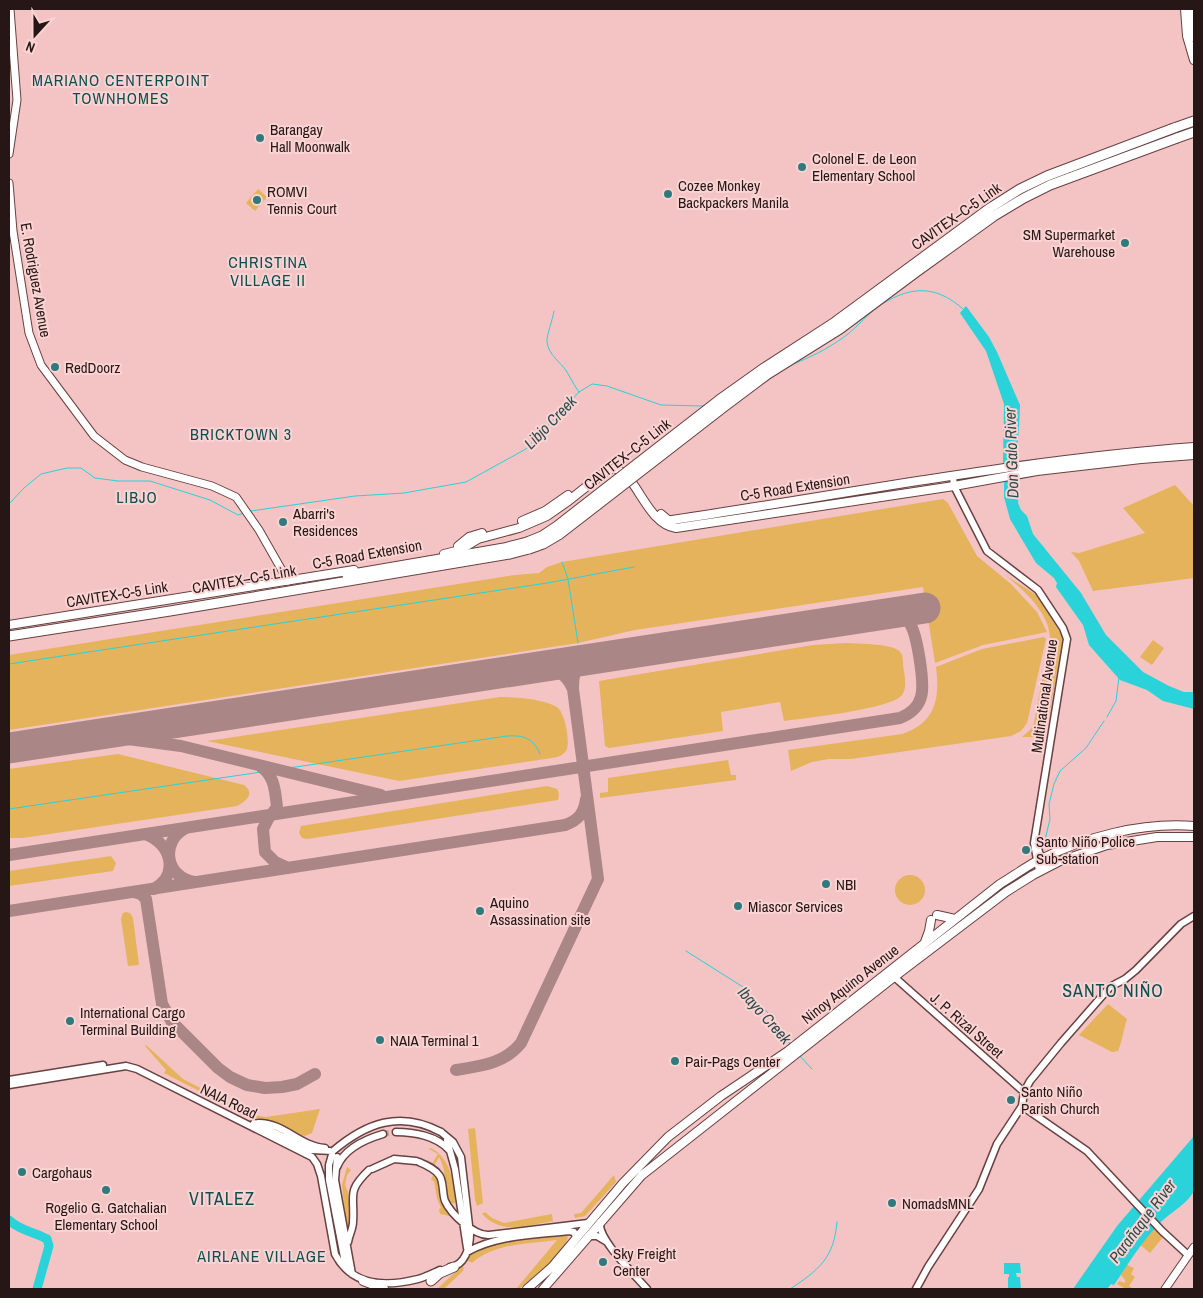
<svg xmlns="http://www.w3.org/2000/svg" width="1203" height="1298" font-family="'Archivo Narrow',sans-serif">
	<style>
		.green { fill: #e5b35b }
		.water { fill: #2ad2da }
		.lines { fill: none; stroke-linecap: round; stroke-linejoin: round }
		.stream { stroke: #2ad2da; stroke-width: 1 }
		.river { stroke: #2ad2da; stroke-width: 9 }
		.taxiway { stroke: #ab8686; stroke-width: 12 }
		.runway { stroke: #ab8686; stroke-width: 31 }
		.tertiary-tunnel { stroke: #caa1a0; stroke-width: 6; stroke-dasharray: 6 3; stroke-linecap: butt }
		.tertiary-casing { stroke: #684141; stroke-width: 9 }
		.secondary-casing { stroke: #684141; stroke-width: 9 }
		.primary-casing { stroke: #684141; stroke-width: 10 }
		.motorway-casing { stroke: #684141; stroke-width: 11 }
		.tertiary { stroke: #fff; stroke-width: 6 }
		.secondary { stroke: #fff; stroke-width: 7 }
		.primary { stroke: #fff; stroke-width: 8 }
		.motorway { stroke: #fff; stroke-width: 9 }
		.tertiary-bridge-casing { stroke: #684141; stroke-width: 9; stroke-linecap: butt }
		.motorway-bridge-casing { stroke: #684141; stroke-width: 11; stroke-linecap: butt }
		.tertiary-bridge { stroke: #fff; stroke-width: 6 }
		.motorway-bridge { stroke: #fff; stroke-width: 9 }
		.poi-dot { fill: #307a7d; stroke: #fad4d3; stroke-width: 2 }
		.labels { text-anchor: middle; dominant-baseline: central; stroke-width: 4; stroke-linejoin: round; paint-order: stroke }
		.poi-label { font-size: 15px; fill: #261616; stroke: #fad4d3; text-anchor: start }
		.street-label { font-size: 15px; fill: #261616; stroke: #fad4d3 }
		.neighbourhood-label { font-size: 16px; letter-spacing: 1px; fill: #0f4e50; stroke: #fad4d3 }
		.water-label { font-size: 16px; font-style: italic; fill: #2c4c4d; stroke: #fad4d3 }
		.quarter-label { font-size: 18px; letter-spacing: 1px; fill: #0f4e50; stroke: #fad4d3 }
	</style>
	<rect width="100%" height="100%" fill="#f3c4c3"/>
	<path class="green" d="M258 189 267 197 255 211 246 203Z
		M1175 485 1194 506V578L1093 591 1079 561 1071 552 1079 553 1145 533 1123 508Z
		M943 499 948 503 977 556 1011 584 1037 612 1047 632 983 645 935 663 923 587 635 630 578 643 9 730V655L515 575 539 573 547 567 562 562Z
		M1005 575 1038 596 1062 636 1063 640 1045 737H1022L1031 729 1034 723 1050 637C1049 613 1023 589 1005 575Z
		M1044 637 1046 639 1027 723 1021 731 1011 736 851 759H829L812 762 791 771 788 750 902 734C936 723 940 698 936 667L982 649Z
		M1153 640 1164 648 1152 665 1140 657Z
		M846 643C857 644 896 643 901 653 903 656 903 661 903 665 904 673 908 687 902 695 892 709 805 718 784 721L780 702 721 712 723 731 609 748 605 746 599 681 813 645Z
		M500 697C515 697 544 699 557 707 565 713 571 743 566 751 562 756 558 757 552 758L399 781 207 741Z
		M118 754 244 785C255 793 247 801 237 806L23 838H9V769Z
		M728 760 731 775H736V780L600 798V793L608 792V778Z
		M547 786 557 789 559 794 558 800 307 839 302 838 299 833 301 826Z
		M111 856 116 863 113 871 9 886V871Z
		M895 890a15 15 0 1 1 30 0a15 15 0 1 1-30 0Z
		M126 912 130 913 133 918 139 965 128 966 121 919 123 913Z
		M1108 1004 1127 1019C1123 1031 1123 1039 1118 1051L1112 1052 1079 1035Z
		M146 1045 183 1079 253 1115 266 1117 320 1109 312 1133 305 1136 301 1135 268 1120 250 1117 164 1073 166 1070 145 1046Z
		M475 1128 483 1203 477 1206 475 1199 468 1129Z
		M430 1148C449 1155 456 1185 455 1203L449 1204C443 1188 448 1172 439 1157L434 1166 432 1164 438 1154 429 1149Z
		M347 1167 351 1170 347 1175 345 1185 348 1192 352 1224 346 1225 342 1185Z
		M433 1175C440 1182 438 1190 442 1197 447 1207 456 1215 459 1225L450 1216 440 1214 439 1209 441 1208 437 1198 434 1181 431 1180Z
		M614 1175 616 1182 585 1216 575 1218 574 1214 581 1213Z
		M485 1212 492 1218 504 1223 552 1214 553 1221C527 1225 503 1236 482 1214Z
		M1154 1229 1163 1237 1150 1253 1138 1243Z
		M565 1233 568 1237C562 1260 535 1274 519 1289H516L557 1240C527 1244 495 1243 472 1263L468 1260C473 1238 545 1236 565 1233Z
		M1127 1265 1134 1268 1131 1274 1135 1277 1129 1286 1132 1288 1131 1289H1126L1117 1284 1119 1281 1125 1283V1280L1121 1275Z
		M461 1267H464L463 1271 444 1289H437Z"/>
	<path class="water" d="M966 306 989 337 997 352 1020 405 1019 429 1015 467 1019 492 1018 503 1021 510 1027 516 1033 534 1081 593 1106 635 1143 672 1169 686 1184 692H1194V709L1163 701 1147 690 1120 680 1089 645 1083 625 1056 587 1057 583 1054 578 1036 563 1010 519 1004 497V480L1003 462 1004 404 986 351 960 313Z
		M1194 1136C1194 1146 1197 1184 1194 1191 1187 1204 1173 1211 1163 1220 1143 1239 1129 1263 1114 1285L1111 1284 1107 1289H1073L1117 1226Z
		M1004 1263H1020L1021 1273H1016L1017 1277H1020L1021 1289H1008V1277H1009V1274H1004Z"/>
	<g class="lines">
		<path class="stream" d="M554 311C553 319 546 337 547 342 549 356 560 361 567 372 571 379 574 385 579 392
			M790 365C810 358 827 349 844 337 858 327 869 312 882 304 913 285 937 286 963 309
			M9 504 24 488 41 474 67 468H81L95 478 118 481H150L210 500 238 515 244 513
			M251 511 355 496 404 493 466 482 526 449 579 392 592 384 607 386 661 405 702 406 708 404
			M562 562 568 579 578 643
			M9 664 547 583 634 567
			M1107 717 1116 701 1119 677
			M9 809 507 736C524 735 533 738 540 754
			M1044 844 1050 819 1049 804 1054 784 1060 771 1086 748 1104 721
			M686 951 743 987 771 1016 790 1044
			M799 1055 812 1069
			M790 1289C819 1270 834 1258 837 1222"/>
		<path class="river" d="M9 1220C20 1231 35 1232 47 1239L49 1246 37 1289"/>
		<path class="taxiway" d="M573 689C573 672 575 665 592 659
			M78 737 128 739 181 746 381 795
			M260 766C275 776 275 791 277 807L268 819 263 829 265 852 275 862 288 868
			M186 828C160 841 165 877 194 882
			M145 834C171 843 180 874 154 889
			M9 855 900 718C910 714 918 708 921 697 925 684 917 630 908 621 901 614 891 614 882 614
			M134 892 141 894 146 899 162 1004 172 1022 218 1068 230 1077 247 1085 265 1088 282 1087 297 1084 315 1074
			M9 911 565 825C579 820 584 813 586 799
			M456 1070C481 1066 504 1064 521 1043L598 879 573 689C565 671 553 667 534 667"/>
		<path class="runway" d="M9 748 925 608"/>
		<path class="tertiary-tunnel" d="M383 1134 396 1132"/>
		<defs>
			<path id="tertiary" d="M953 477 954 486 987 551 1038 590 1063 628 1067 639 1034 843 1039 871
				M1037 845 1044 869
				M892 975 1024 1092
				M9 1080 103 1065
				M9 1085 126 1066 137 1069 312 1157 317 1164 321 1176 335 1254C352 1287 386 1287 418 1279 426 1277 433 1273 440 1270
				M1022 1106 1087 1151 1162 1231 1188 1255
				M254 1123 311 1150 333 1151 329 1165V1180L346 1268
				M258 1123C283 1122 301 1147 325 1148
				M396 1132C414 1132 437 1136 449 1150
				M441 1132 453 1142 461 1157 470 1234C470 1247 465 1266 450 1267
				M447 1140 455 1169 467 1248
				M337 1157 335 1180 352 1274
				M394 1159 416 1161
				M419 1162C426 1165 434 1168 439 1175 444 1181 442 1193 445 1201 451 1214 474 1236 489 1235L588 1223
				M337 1167C344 1149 366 1139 383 1134
				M372 1169 392 1160
				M600 1222C597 1239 636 1276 647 1289
				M588 1236H597L607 1242
				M348 1242C349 1235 353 1229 353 1222 355 1195 346 1192 369 1170
				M467 1252C497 1235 535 1235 569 1231L574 1232 576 1237
				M916 1289 928 1267 979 1189 997 1144 1022 1106 1024 1092 1030 1081 1061 1043 1110 987 1125 979 1136 970 1181 924 1194 916"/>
			<path id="secondary" d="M9 154 17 100 10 9
				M9 183 13 231 29 333 41 365 94 436 125 460 142 467 212 486 236 497 259 530 288 581
				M1165 1289 1194 1247"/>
			<path id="primary" d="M1185 9 1187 36 1194 60
				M1191 9 1192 25 1194 37
				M661 514 668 520H672C846 494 1019 460 1194 447
				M522 521 545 511 568 495
				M458 546 469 537 482 533
				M444 554 460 550 478 539 519 528 547 516 567 502 605 472C608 470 612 468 616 469 638 476 646 523 676 528L954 486 1037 471 1141 459 1194 455
				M9 625 354 570
				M937 915 955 919
				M925 942 929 931 931 920
				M363 1281 384 1289
				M527 1289 552 1267 623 1183 668 1137 721 1096 788 1051 1000 884C1012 877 1024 868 1037 861 1084 837 1141 822 1194 826
				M543 1289 642 1175 894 977 1006 892 1033 875 1060 861 1107 845 1157 837H1194"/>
			<path id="motorway" d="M1174 128 1194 121
				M1177 138 1194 132
				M347 575 504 548 527 542
				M9 636 170 611 510 554 529 549
				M431 1281 440 1273 454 1267"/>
		</defs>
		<use href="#tertiary" class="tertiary-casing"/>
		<use href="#secondary" class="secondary-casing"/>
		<use href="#primary" class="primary-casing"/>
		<use href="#motorway" class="motorway-casing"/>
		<use href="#tertiary" class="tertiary"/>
		<use href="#secondary" class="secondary"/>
		<use href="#primary" class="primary"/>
		<use href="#motorway" class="motorway"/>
		<defs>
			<path id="tertiary-bridge" d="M333 1151C366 1123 400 1110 441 1132"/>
			<path id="motorway-bridge" d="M527 542 542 536 557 526 719 400 764 368 835 322 990 208 1020 189 1047 176 1174 128
				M529 549 543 544 560 534 724 407 768 374 840 329 915 273 994 216 1024 198 1050 185 1177 138"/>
		</defs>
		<use href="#tertiary-bridge" class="tertiary-bridge-casing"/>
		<use href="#motorway-bridge" class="motorway-bridge-casing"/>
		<use href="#tertiary-bridge" class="tertiary-bridge"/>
		<use href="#motorway-bridge" class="motorway-bridge"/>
	</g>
	<g class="poi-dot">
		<circle cx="260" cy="138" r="5"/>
		<circle cx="802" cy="167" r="5"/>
		<circle cx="668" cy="194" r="5"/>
		<circle cx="257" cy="200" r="5"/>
		<circle cx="1125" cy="243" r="5"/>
		<circle cx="55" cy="367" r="5"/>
		<circle cx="283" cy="522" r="5"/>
		<circle cx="1026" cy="850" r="5"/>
		<circle cx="826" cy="884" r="5"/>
		<circle cx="738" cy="906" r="5"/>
		<circle cx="480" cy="911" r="5"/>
		<circle cx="70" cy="1021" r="5"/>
		<circle cx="380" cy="1040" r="5"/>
		<circle cx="675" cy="1061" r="5"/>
		<circle cx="1011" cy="1100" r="5"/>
		<circle cx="22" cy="1172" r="5"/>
		<circle cx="106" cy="1190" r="5"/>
		<circle cx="892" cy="1203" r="5"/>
		<circle cx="603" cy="1262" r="5"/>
	</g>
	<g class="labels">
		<g class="poi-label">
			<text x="270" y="129">Barangay<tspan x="270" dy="17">Hall Moonwalk</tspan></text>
			<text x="812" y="158">Colonel E. de Leon<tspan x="812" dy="17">Elementary School</tspan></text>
			<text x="678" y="185">Cozee Monkey<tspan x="678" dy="17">Backpackers Manila</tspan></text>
			<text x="267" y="191">ROMVI<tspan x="267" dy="17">Tennis Court</tspan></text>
			<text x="1115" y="234" text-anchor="end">SM Supermarket<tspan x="1115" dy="17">Warehouse</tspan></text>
			<text x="65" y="367">RedDoorz</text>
			<text x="293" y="513">Abarri's<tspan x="293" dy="17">Residences</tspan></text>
			<text x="1036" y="841">Santo Niño Police<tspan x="1036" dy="17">Sub-station</tspan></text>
			<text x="836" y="884">NBI</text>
			<text x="490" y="902">Aquino<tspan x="490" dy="17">Assassination site</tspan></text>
			<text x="748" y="906">Miascor Services</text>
			<text x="80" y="1012">International Cargo<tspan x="80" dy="17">Terminal Building</tspan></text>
			<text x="390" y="1040">NAIA Terminal 1</text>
			<text x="685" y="1061">Pair-Pags Center</text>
			<text x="1021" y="1091">Santo Niño<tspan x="1021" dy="17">Parish Church</tspan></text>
			<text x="32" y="1172">Cargohaus</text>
			<text x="902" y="1203">NomadsMNL</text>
			<text x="106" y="1207" text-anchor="middle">Rogelio G. Gatchalian<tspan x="106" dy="17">Elementary School</tspan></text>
			<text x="613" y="1253">Sky Freight<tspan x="613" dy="17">Center</tspan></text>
		</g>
		<g class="street-label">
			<text transform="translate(956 216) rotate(-35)">CAVITEX–C-5 Link</text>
			<text transform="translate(36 280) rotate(80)">E. Rodriguez Avenue</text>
			<text transform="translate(627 454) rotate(-38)">CAVITEX–C-5 Link</text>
			<text transform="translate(795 487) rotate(-9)">C-5 Road Extension</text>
			<text transform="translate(367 554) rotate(-10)">C-5 Road Extension</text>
			<text transform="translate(244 579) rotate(-10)">CAVITEX–C-5 Link</text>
			<text transform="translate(117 594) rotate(-9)">CAVITEX-C-5 Link</text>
			<text transform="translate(1044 696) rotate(-82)">Multinational Avenue</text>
			<text transform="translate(850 984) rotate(-38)">Ninoy Aquino Avenue</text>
			<text transform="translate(967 1025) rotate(41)">J. P. Rizal Street</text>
			<text transform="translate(229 1101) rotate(26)">NAIA Road</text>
		</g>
		<g class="neighbourhood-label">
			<text x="121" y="80">MARIANO CENTERPOINT<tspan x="121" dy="18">TOWNHOMES</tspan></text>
			<text x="268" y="262">CHRISTINA<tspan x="268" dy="18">VILLAGE II</tspan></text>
			<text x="241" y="434">BRICKTOWN 3</text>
			<text x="137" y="497">LIBJO</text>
			<text x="262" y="1256">AIRLANE VILLAGE</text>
		</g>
		<g class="water-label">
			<text transform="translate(550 422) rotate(-46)">Libjo Creek</text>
			<text transform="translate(1011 453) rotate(-92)">Don Galo River</text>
			<text transform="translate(765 1015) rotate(48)">Ibayo Creek</text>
			<text transform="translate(1142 1221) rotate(-53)">Parañaque River</text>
		</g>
		<g class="quarter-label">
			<text x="1113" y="990">SANTO NIÑO</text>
			<text x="222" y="1198">VITALEZ</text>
		</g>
	</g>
	<rect width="1203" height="1298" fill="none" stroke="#261616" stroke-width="20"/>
	<g transform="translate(35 35) rotate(201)" stroke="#fad4d3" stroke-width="4" paint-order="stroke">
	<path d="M0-4L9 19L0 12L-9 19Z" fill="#261616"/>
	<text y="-8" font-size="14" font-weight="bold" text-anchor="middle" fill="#261616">N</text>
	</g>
</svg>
